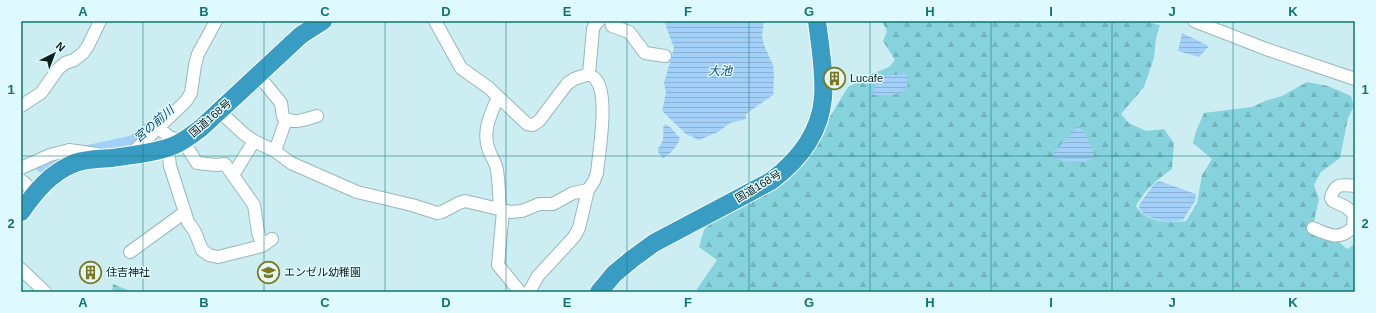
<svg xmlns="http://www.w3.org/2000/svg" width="1376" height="313" font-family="Arial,'Noto Sans JP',sans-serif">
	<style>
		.forest { fill: url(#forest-firs) }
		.water { fill: url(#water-rules) }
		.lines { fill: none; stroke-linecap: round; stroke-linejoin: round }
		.river { stroke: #a3d0f9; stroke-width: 16 }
		.minor-casing { stroke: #97b8bc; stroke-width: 14 }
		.highway-casing { stroke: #fff; stroke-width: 20 }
		.minor { stroke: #fff; stroke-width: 12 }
		.highway { stroke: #399dc3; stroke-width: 18 }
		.grid { fill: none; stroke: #0f766e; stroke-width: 1; stroke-opacity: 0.55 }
		.labels { text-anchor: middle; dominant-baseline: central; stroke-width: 3; stroke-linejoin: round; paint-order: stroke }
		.poi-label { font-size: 11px; fill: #111e1f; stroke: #defafe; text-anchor: start }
		.street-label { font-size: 11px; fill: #111e1f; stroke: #defafe }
		.water-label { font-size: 12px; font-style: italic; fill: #114a76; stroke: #defafe }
		.neatline { fill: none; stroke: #0f766e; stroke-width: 1.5 }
		.grid-label { font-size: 13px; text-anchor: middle; font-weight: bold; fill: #0f766e }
	</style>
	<defs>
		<pattern id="forest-firs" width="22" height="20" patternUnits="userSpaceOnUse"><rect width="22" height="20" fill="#86d3dd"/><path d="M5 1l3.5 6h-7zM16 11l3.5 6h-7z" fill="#73b5bd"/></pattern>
		<pattern id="water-rules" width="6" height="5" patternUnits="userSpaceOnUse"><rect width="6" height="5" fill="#a3d0f9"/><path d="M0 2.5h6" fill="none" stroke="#8bb2d5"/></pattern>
	</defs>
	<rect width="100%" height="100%" fill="#cceef3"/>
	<path class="forest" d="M882 21H1144L1160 25 1156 38 1154 58 1144 87 1121 114 1129 123 1146 131 1164 129 1174 143 1172 169C1154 182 1147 188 1136 206 1146 222 1168 224 1186 221L1197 203 1202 175 1212 159 1193 143 1196 131 1204 113 1252 107 1265 101 1282 96 1307 82 1328 86 1351 96 1354 106 1348 118 1340 158 1321 172 1314 185 1319 199 1314 221 1307 230 1326 239 1339 242 1347 249 1355 244V292H697V289L717 260 699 247 704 230 715 218 815 148 828 120 848 87 874 73 889 67 895 60 883 41 887 31Z
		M113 284 133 292H112Z"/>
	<path class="water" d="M664 21H764L762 36 764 45 773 65 774 78 773 95 746 114V119L730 123 718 132 699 140 686 134 662 111 666 93 664 83 674 48Z
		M1182 33 1209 46 1199 57 1178 51Z
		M903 74H906C915 97 888 95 874 95L872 94 876 85 884 76Z
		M665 124 670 127 680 138C678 145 670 155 663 158 652 147 662 148 663 138 664 135 663 131 663 128Z
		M1078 126C1087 135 1092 144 1094 156 1087 166 1063 163 1054 157L1053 153 1055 151Z
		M1159 181 1196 194 1195 201 1183 220C1179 221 1174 222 1170 222 1161 221 1138 216 1139 205L1154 184Z"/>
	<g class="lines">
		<path class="river" d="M42 164 60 158 70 157 134 143 151 129"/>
		<defs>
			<path id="minor" d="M435 21 461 68 489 88 527 124 533 125 539 121 567 84 574 79 589 74
				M611 21 612 26 629 32 645 53 665 56
				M1194 21 1266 49 1355 79
				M258 75 281 103 283 117C292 125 306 119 317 116
				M498 97C490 116 481 133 490 153 492 158 496 163 497 170 499 183 499 197 500 210
				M21 106 41 93 58 69 65 63 74 60 83 53 88 46 100 21
				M219 111 244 134 254 141 275 151 291 163 357 192 412 205 437 213 442 212 459 203 465 201 511 212 522 211 539 204H553L573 193 588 190
				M159 128 169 137 183 141 197 163 216 165 225 164 254 205 258 232 262 246
				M168 148 170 166 188 222 195 232 202 250 209 255 218 257 262 246 272 239
				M275 151 286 120
				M130 155 186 101 191 93 195 65 198 54 216 21
				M21 168 50 155 69 150 97 154
				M233 175 254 141
				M21 180 36 193
				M503 211 498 265 520 292
				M1313 228C1328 235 1340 241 1353 227L1354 214 1346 207 1333 201 1331 198C1335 182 1342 185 1355 186
				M130 252 185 212
				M21 269 45 292
				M529 292 538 276 574 237 579 228 588 190 594 181 597 173C599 152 609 95 596 80 595 78 592 76 589 74L593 29 596 23 599 21"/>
			<path id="highway" d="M21 212C35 192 51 172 75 163 86 159 100 159 112 158 132 155 156 153 175 145 184 141 193 134 201 128L301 35 323 21
				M599 292 614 274 632 259 654 243 771 181C799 160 820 134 823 98 825 73 820 46 817 21"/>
		</defs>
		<use href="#minor" class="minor-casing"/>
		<use href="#highway" class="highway-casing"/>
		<use href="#minor" class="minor"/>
		<use href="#highway" class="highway"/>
	</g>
	<path class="grid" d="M143 21V292M264 21V292M385 21V292M506 21V292M627 21V292M749 21V292M870 21V292M991 21V292M1112 21V292M1233 21V292M21 156H1355"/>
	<defs>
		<symbol id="building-ring" viewBox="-11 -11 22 22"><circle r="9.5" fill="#defafe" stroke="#7e791f" stroke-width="1.5"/><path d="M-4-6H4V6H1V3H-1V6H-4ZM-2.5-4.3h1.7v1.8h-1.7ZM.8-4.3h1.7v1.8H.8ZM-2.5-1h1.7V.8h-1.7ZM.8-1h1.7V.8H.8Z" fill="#7e791f"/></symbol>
		<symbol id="school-ring" viewBox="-11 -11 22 22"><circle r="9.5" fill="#defafe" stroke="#7e791f" stroke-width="1.5"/><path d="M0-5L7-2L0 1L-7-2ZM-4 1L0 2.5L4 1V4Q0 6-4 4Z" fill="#7e791f"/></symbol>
	</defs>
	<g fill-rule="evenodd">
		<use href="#building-ring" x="822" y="66" width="25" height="25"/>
		<use href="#building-ring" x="78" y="260" width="25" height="25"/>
		<use href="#school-ring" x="256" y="260" width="25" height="25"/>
	</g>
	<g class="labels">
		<g class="poi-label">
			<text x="850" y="78">Lucafe</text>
			<text x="106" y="272">住吉神社</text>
			<text x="284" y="272">エンゼル幼稚園</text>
		</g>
		<g class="street-label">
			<text transform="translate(210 118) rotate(-41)">国道168号</text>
			<text transform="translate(758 186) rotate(-31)">国道168号</text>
		</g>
		<g class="water-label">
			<text x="720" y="71">大池</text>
			<text transform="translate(154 124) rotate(-41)">宮の前川</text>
		</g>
	</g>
	<rect width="1376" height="313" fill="none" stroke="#defafe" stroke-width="44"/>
	<g transform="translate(54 54) rotate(42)" stroke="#defafe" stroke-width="3" paint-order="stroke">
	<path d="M0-3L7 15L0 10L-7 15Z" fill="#111e1f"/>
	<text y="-6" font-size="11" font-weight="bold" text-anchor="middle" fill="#111e1f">N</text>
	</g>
	<rect x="22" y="22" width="1332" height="269" class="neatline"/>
	<g class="grid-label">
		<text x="83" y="16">A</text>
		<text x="204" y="16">B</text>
		<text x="325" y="16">C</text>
		<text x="446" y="16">D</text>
		<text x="567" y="16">E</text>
		<text x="688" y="16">F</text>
		<text x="809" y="16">G</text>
		<text x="930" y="16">H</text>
		<text x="1051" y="16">I</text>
		<text x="1172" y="16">J</text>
		<text x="1293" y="16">K</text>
		<text x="11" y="94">1</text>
		<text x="1365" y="94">1</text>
		<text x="11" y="228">2</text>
		<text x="1365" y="228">2</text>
		<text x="83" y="307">A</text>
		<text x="204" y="307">B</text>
		<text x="325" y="307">C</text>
		<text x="446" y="307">D</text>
		<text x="567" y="307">E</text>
		<text x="688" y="307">F</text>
		<text x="809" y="307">G</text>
		<text x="930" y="307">H</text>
		<text x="1051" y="307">I</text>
		<text x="1172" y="307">J</text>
		<text x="1293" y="307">K</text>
	</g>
</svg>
